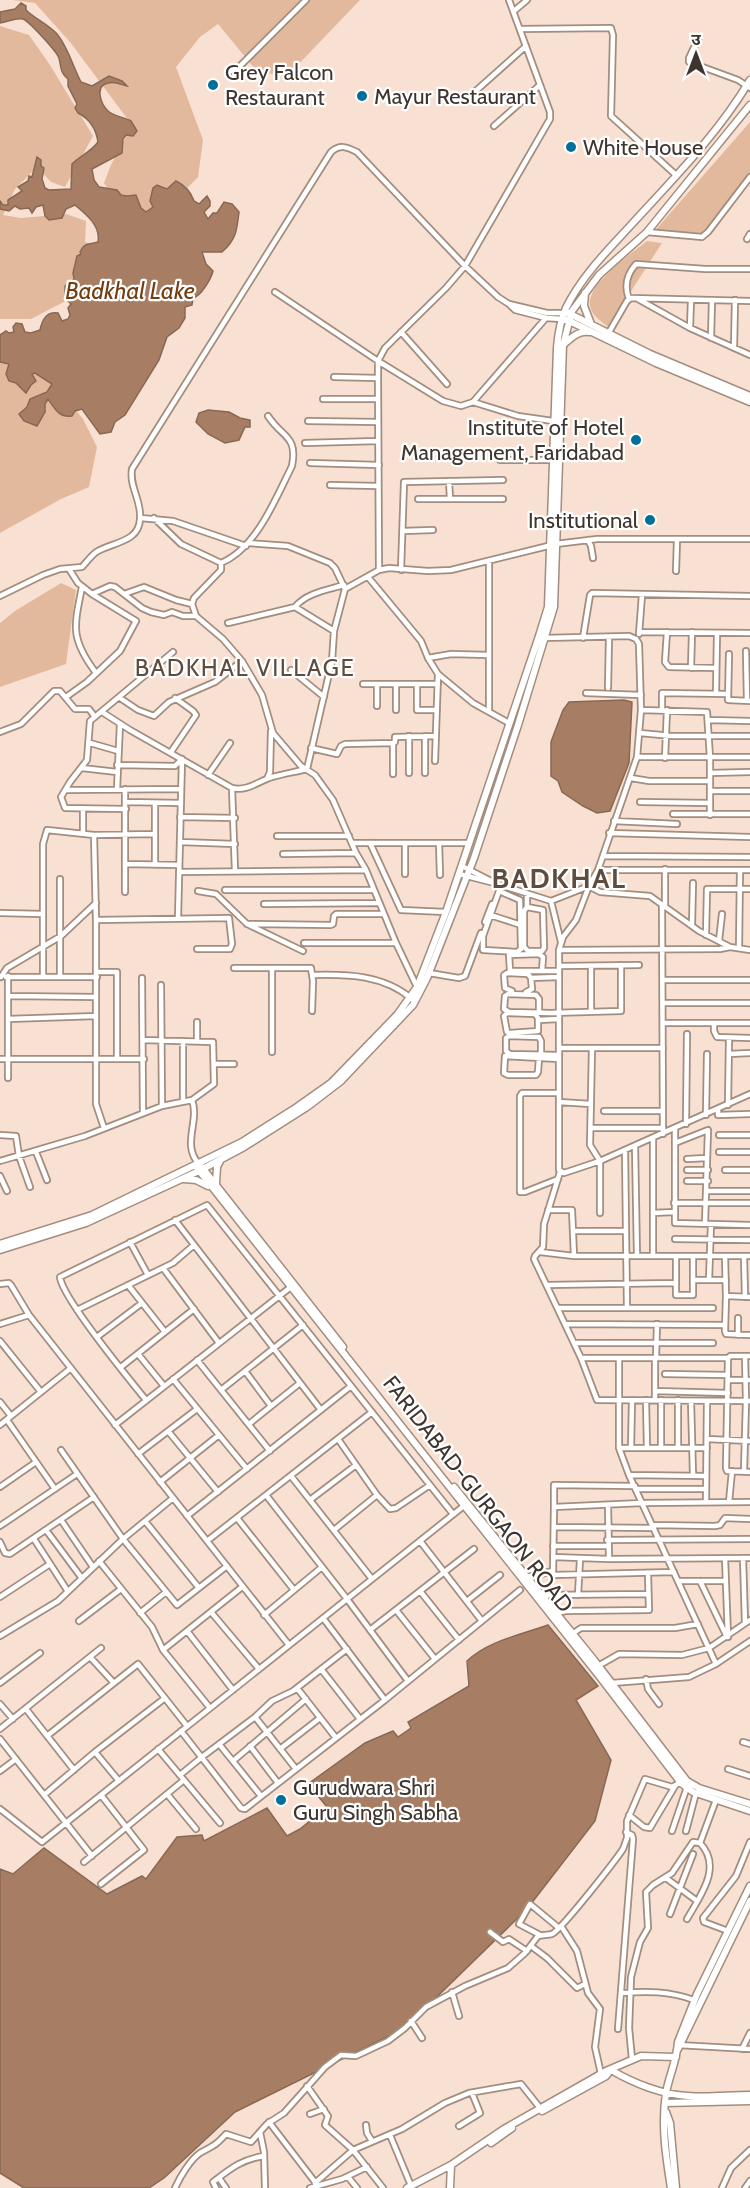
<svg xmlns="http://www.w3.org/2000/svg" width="750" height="2188" font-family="Cabin,'Noto Sans Devanagari',sans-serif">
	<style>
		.green { fill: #e3b99d }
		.water { fill: #a77e63; stroke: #886854; stroke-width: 1.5 }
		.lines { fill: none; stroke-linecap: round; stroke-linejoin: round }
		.street-casing { stroke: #a28d7f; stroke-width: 8 }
		.secondary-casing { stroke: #a28d7f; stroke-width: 9 }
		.street { stroke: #fff; stroke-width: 4.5 }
		.secondary { stroke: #fff; stroke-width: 6 }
		.poi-dot { fill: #016f9b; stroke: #fff; stroke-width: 2 }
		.labels { text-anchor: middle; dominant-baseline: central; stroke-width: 4.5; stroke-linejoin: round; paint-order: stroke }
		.poi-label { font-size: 22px; fill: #3e3530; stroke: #fff; text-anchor: start }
		.street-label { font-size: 22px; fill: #3e3530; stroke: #fff }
		.water-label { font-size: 24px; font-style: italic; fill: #733d10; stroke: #fff }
		.neighbourhood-label { font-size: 24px; letter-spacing: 1.5px; fill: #5f4c40; stroke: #fff }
		.district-label { font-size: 28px; font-weight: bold; letter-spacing: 1.5px; fill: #5f4c40; stroke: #fff }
	</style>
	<rect width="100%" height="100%" fill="#f8e1d2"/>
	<path class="green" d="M12 0H360L292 71 260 75 218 24 200 37 176 67 203 140 198 177 154 222 130 224 104 183 111 165 132 125 70 42 35 3Z
		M0 26 29 35 50 65 93 136 65 187 51 182 37 167 15 189 3 215 21 218 66 214 86 221 85 242 125 258 85 291 31 319H0Z
		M750 122V173L702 235 652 234Z
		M647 241 662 243 608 327C601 321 591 315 590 306 586 284 632 253 647 241Z
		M0 345 47 374 83 419 97 447 89 487 61 499 0 533Z
		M61 583 76 590 66 664 0 687V623L15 611Z"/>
	<path class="water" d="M21 3 26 6V10C35 19 48 24 57 34 68 47 73 67 81 82L92 86 109 76 122 81 127 86C121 85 116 81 108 83 94 86 101 104 108 111 115 117 124 117 131 121L137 131 133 136 126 135 123 139 122 153 92 169 94 180 99 187 117 190 121 195 127 196 136 195 141 208 146 212 153 207 150 201 153 188 157 185 167 189 176 181C184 185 191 192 194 201L199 204 207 196 210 201V206L204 212 208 219 213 213H217L224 202 232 204 239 212C237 230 236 240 222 252H202L206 264 213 271C211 279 201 296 193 298L192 305 185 307V318L179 328 167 337 159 360 125 415 115 422 111 432 100 434 82 409 75 411 72 416C59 418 55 409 48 399L45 404V412L37 426 24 421 19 414 27 407 30 399 47 392 52 384 35 373 32 374 36 381 31 385 26 393 16 383 9 381 6 374 9 364 0 362V335L6 331 9 333 14 332 13 327 16 323 22 324 25 332 31 333 40 330C42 320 46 311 58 313L62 321 68 319 70 315 68 308 71 304 65 298V286L74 279 73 273 77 256 81 254 80 252C84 242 90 245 98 242 101 226 86 214 75 205L66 209 62 218 49 220 45 216 43 205 36 207 32 213 29 208 20 209 15 206 9 211 0 209V201L3 205H8V200L22 191 18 187 28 181 29 176 32 177 37 157 41 160V166L44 168 42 179 45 188 49 190 71 189 72 164C80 156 92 151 98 142 96 128 90 119 78 113L75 108 77 104 68 86V79C60 73 61 66 59 58 57 52 29 21 23 19 16 17 8 22 0 23V12L15 9Z
		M208 410 229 412 240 418 250 420V427H245L239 440 225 443 208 434 196 422 199 413Z
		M624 700 632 702 629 763 610 811 597 813 583 806 562 792 558 781 551 776V742L563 710 569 702Z
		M548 1625 598 1686 576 1700 611 1760 595 1821 527 1909 405 2028 235 2112 164 2178 149 2188H24L0 2173V1869L13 1874 44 1848 107 1894 142 1876 146 1879 177 1837 202 1835 204 1841 267 1808 287 1836 300 1829 327 1807 308 1784 365 1743 393 1731 398 1737 411 1728 408 1722 469 1686 467 1661C488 1641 520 1635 548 1625Z"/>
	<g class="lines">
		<defs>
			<path id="street" d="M514 11 527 0
				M521 29 611 28 613 35 611 116 676 175
				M699 37 689 58V62L738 80 750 88
				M228 72 237 69 306 0
				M469 97 526 46
				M494 126 540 85
				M647 232 702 237 708 232 750 177
				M747 239 750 234
				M275 292 378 361 443 401 461 406 473 402 546 318
				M629 299C624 286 627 274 636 264L705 269H750
				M638 299 690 328 750 355
				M509 304 547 313H564
				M690 328 691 300
				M401 332 447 384
				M608 334 627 301 631 298 750 301
				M711 338 712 300
				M734 348 735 300
				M334 377 378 378
				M323 399H377
				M473 402 518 416 553 421
				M308 421 378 422
				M305 443 378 441
				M500 460H552
				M310 463 379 465
				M449 481 450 499
				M330 485 378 486
				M418 499H503
				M141 518 173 521 246 546
				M154 518 181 544 221 563C256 549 276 498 292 466 298 435 282 438 268 416
				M403 531 433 530
				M588 540 591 546 593 558
				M248 543 288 546 330 563 335 568 345 589
				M489 561V711
				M69 569 78 583 92 594 110 586 115 587 142 608 151 612 164 615 172 612 183 616H196L223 639 242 661 262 695 273 733 301 766 315 775 333 800 356 853 366 870 396 943 417 987
				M379 570 378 378V361L385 348 446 288 465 266 550 119V112L509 0
				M401 570 404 482 503 480
				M676 571 677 540
				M368 577 421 641 428 658 438 674 473 703 509 723
				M82 587C74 627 70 638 96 673
				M124 594 144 587 176 600 192 604 196 616
				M0 596 43 575 60 569 82 567C87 562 92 554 98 551 114 542 139 542 140 519 142 501 129 487 132 469L331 152C340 144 347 147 357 152L465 266 498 297 509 304 515 310 546 318 562 319
				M192 604 194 598 221 570V563
				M295 607C306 593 327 590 344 585
				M228 623 295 607 334 631
				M640 632 750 633
				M667 632 665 662 669 667 716 668
				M639 634 642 595
				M543 638 629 636 636 639 639 644 641 710 637 757 598 870 589 886 576 920 563 937 559 950V1170L564 1173 600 1161 750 1094
				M583 638 590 595 592 593 750 596
				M746 651 747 701
				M729 654 728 700 750 701
				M428 658 451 654 489 655
				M691 668 692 632
				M291 670 324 697
				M363 684H438
				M396 684V710
				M417 684V710H437
				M608 688 609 638
				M586 693 641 695
				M716 694 717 633
				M66 697 87 682 120 651 136 621 92 594
				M120 698 138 710 154 716 169 702 215 682 242 661
				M377 706V684
				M641 710 707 712 710 758V815
				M662 710V693L728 694
				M102 712 130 730 232 788C247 791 256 783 269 778 282 774 295 772 307 769L332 661 334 631 345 589 379 570 389 568 428 571 451 570 556 544 597 539H750
				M708 720 750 721
				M0 732 21 724 54 691H60L75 709H89L95 717
				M640 733 672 736H750
				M409 736V773
				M90 743 118 751
				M393 743V774
				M311 748 337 754 341 746 345 744 393 743 395 742V737L435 736
				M171 752 196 715 193 711 175 698
				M637 757H750
				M665 758 667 710
				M435 761 438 674
				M117 765 175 766 182 759
				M82 768 117 772
				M425 773V736
				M710 773 750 772
				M208 775 230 743
				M631 778 649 781H710
				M267 779 270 772 271 731
				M232 788 235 871
				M117 789 120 724
				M66 790 181 789
				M710 791H750
				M126 802 181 803
				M640 802 710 803
				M155 803V865
				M126 809 65 808 61 797 70 782 87 760 90 721 173 652
				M83 810V833
				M673 814H750
				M180 817 235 818
				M614 821 677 824
				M609 833 750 837
				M94 835 96 920V1104L104 1128
				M277 836H349
				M180 842 235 844
				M352 843H468
				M370 843 401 910 446 912
				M439 843 440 875
				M283 854 356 853
				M603 856 750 857
				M126 864 179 865
				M462 866 491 881
				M665 869V907
				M598 870H750
				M179 872 366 870
				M405 874V843
				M459 874 494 883 551 901 589 886 600 892 650 896 699 931 730 947 750 950
				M225 890H373
				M198 891 216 894 247 924 303 951
				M499 891 520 900 521 949 517 952 483 950V936Z
				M125 892V789
				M527 894V907L524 911V947L528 951H542L544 948 543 910 527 907
				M551 901 561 942
				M264 904 378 903
				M662 905 663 1134
				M0 913 43 914
				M490 915 521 925
				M178 918 182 759
				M96 920 229 918 232 944 230 949H197
				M485 922 492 904
				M247 924 331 925 333 924 334 916 336 914H383
				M692 925 693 883
				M706 935 707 889H750
				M719 941 722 914
				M304 943H396
				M739 948 740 870
				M559 950 720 949 730 947
				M559 966 639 965
				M591 966V1011
				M234 968H311L313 981 312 1011
				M272 968V1052
				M542 971 543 957 539 954 509 955 510 970 512 971H559
				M96 972H117V1058
				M429 973 459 978 465 976 481 933
				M313 975C348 974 384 975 412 999
				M1 977 7 968 61 936 96 903
				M6 977H97
				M43 977V844L47 830 94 835 155 834
				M60 977V879
				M142 978 143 1113
				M663 980H750
				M161 985 162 1106
				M512 991 505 988 504 975 507 973 528 974 531 978 559 977
				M526 992 532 989 531 978
				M8 996 96 997
				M663 1003H750
				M539 1012V999L536 995 508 994 505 996 504 1009 509 1012 551 1013 621 1011V965
				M507 1013 535 1014 538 1018V1031L510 1033 507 1032 504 1016Z
				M8 1019 96 1016
				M539 1020 559 1019
				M197 1022V1041
				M663 1023H750
				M714 1023V1031L717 1037 750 1038
				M183 1041V1102
				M559 1048H663
				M592 1048 590 1145 600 1161V1213
				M541 1054V1041L539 1037 509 1036 506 1038V1051L510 1054 558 1055
				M729 1054 750 1053
				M539 1058 538 1072 536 1075H508L504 1073 505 1056 559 1059
				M0 1059H144
				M214 1064H234
				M8 1078V976
				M192 1100C200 1121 181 1145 199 1164
				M559 1102 591 1104
				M728 1105 729 1039
				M718 1109V1115L750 1114
				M604 1111H663
				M706 1115 707 1054
				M686 1124 687 1034
				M591 1128H663
				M675 1128V1223L750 1225
				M0 1135 16 1136 19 1156 30 1187
				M719 1135H750
				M675 1143 708 1130 705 1223
				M635 1146 637 1256
				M625 1150 627 1307
				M36 1152 47 1180
				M719 1152H750
				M687 1159 707 1158
				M0 1161 85 1136 162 1106 192 1100 214 1084 213 1042 143 1040
				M687 1170H708
				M725 1170H750
				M560 1172 544 1224 543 1247 535 1256 534 1259 581 1358 597 1400 750 1401
				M0 1176 7 1191
				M558 1179 525 1192H520V1096L522 1093H559
				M687 1181H708
				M707 1191H750
				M674 1203H750
				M548 1210H572L574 1256
				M653 1213 674 1212
				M175 1220 321 1410
				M573 1231H626
				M675 1239 750 1240
				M130 1242 148 1275
				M540 1252 574 1256H750
				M653 1256V1138
				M676 1256V1295H693V1256
				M725 1256 726 1296 725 1331 726 1334 750 1335
				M744 1256 745 1297
				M163 1268 219 1343
				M693 1280H726
				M709 1280 711 1224
				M0 1284 9 1283 11 1285 29 1315 289 1645
				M128 1285 165 1332
				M547 1285 676 1283
				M726 1296 750 1297
				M558 1308H713
				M77 1310 173 1263 194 1245
				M0 1324 29 1315
				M565 1324 725 1325
				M738 1335V1318
				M97 1337 142 1303
				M0 1341 41 1392
				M575 1343H713
				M138 1354 164 1386
				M750 1356H730L728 1358 726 1468 727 1471 750 1472
				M581 1358H728
				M619 1358V1448L629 1475 716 1664
				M655 1358V1400
				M656 1358 657 1324
				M197 1360 270 1451
				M121 1367 194 1309
				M245 1371 271 1406
				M665 1374 728 1375
				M173 1379 247 1469
				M728 1380H750
				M221 1390 303 1325
				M655 1391 728 1393
				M146 1400C129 1379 62 1298 60 1277L207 1205 453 1514
				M646 1400 647 1448
				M691 1401 693 1475
				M0 1402 11 1416
				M7 1420 55 1489
				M249 1424 300 1383
				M0 1425 71 1368
				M115 1425 292 1286
				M168 1431 218 1492
				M338 1439 377 1495 390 1509 396 1508 430 1485
				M707 1439 750 1441
				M619 1448H707
				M631 1448 632 1400
				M661 1448V1400
				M678 1448V1400
				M61 1450 123 1539 177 1605 227 1566
				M138 1454 197 1409
				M744 1471 746 1401 745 1356
				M629 1475 706 1476
				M291 1476 372 1579
				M160 1482 219 1435
				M0 1487 36 1462
				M636 1489H706
				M266 1495 347 1599 408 1681
				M310 1500 356 1465
				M706 1502 707 1401
				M729 1502 732 1471
				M608 1505 609 1559
				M554 1507V1485L635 1486
				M187 1516 351 1386
				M237 1518 294 1590
				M61 1520 93 1567
				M145 1521 199 1588
				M653 1525 715 1526 720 1525 725 1518 750 1519
				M0 1526 77 1474
				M554 1527 654 1528
				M46 1530 81 1577
				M334 1530 377 1495
				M34 1539 67 1590
				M607 1540 750 1539
				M207 1541 372 1412
				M420 1541 482 1621
				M0 1542 5 1553 10 1554 94 1497
				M553 1546H607
				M553 1557 609 1559 750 1558
				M725 1558 728 1637
				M743 1558 745 1623
				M99 1561 152 1627 163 1650 210 1708
				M674 1572 553 1575 554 1507 642 1503 750 1502
				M527 1577 553 1571
				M678 1581H726
				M700 1581 727 1637
				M420 1591 459 1640
				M578 1595 580 1559
				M0 1597 50 1564
				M544 1599 548 1595 648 1594
				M467 1601 500 1575
				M396 1610 435 1659
				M211 1612 259 1669
				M140 1613 166 1592
				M556 1613 566 1611 649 1610 648 1574
				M264 1615 322 1567
				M323 1618 385 1700
				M79 1621 121 1589
				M370 1630 474 1549
				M187 1631 233 1690
				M572 1634 581 1628H675L698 1624
				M0 1636 58 1601 123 1539 173 1498
				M163 1650 242 1587
				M90 1657 113 1682
				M598 1666 619 1654 682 1655 709 1648 750 1620
				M321 1669 360 1719
				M646 1679 648 1689 659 1704
				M0 1683 40 1653
				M612 1683 689 1677 716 1664 750 1641
				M297 1688 336 1738
				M0 1704 13 1719
				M26 1709 74 1770
				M255 1717 296 1769
				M0 1729 101 1648
				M181 1731 241 1808 245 1809 385 1700 520 1590
				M47 1736 138 1664 187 1726
				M0 1739 92 1856
				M743 1742 750 1744
				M219 1744 261 1796
				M250 1746 278 1783
				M158 1749 220 1823
				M280 1749 320 1718
				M95 1752 119 1781
				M233 1761 306 1699
				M728 1769 750 1776
				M0 1771 16 1759
				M180 1775 202 1757 255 1717 272 1701 293 1691 347 1649
				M167 1794 196 1829
				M44 1795 95 1752 165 1698
				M101 1795 144 1850 101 1884
				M0 1809 42 1842 465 1505
				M629 1815 644 1827 650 1828 675 1786
				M672 1831 687 1787
				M686 1831 696 1793
				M700 1843 716 1800
				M84 1862 184 1780
				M666 1878 697 1901
				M670 1914 693 1854
				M687 1919C700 1896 723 1867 700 1843
				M561 1926 577 1951 588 1993 600 2009 595 2047 601 2074
				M728 1931 704 1922 703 1918 736 1876 750 1842
				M490 1932 503 1942 509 1939 527 1951
				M540 1935 519 1924 530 1904 559 1928
				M531 1946 547 1958 577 1988 585 1984
				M452 1992 459 2016
				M621 1993C647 1991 669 1991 694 2000
				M411 2021 422 2038
				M618 2029 633 1839 632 1835 626 1832
				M678 2045 750 2049
				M742 2049 750 2033
				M632 2059 629 2028 631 1977 640 1942 648 1928 646 1892 653 1885 672 1873 693 1842 700 1843
				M307 2086 328 2116 325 2125 353 2150 383 2188
				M310 2114 324 2109
				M269 2122 318 2186
				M366 2125 367 2133 372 2141
				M459 2126 480 2113 472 2093
				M260 2132 264 2152 265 2188
				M390 2135 412 2188
				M348 2177 357 2188
				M219 2178 226 2188
				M315 2183 353 2150 402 2129 445 2103 469 2093 521 2084 540 2108
				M175 2188C180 2177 190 2160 200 2153 214 2145 214 2147 226 2134L251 2142 267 2124 284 2113 325 2067 341 2055 356 2056 388 2041 405 2028 426 2007 465 1986 508 1968 525 1953 538 1936C542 1935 548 1935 552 1934 562 1929 615 1861 623 1849L627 1838V1821L645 1779 672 1787 683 1781
				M216 2188 213 2182C230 2169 242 2159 264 2156
				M310 2188 342 2179 367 2167
				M722 2188 731 2168 750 2150
				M745 2188 750 2181"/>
			<path id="secondary" d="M585 293 584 306 591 324
				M568 313 650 354 750 396
				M565 319 656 363 750 402
				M563 345C572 337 579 330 590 332
				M201 1166 343 1347
				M197 1168 600 1677 681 1783 693 1792 750 1811
				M184 1179 196 1180 208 1186
				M216 1183 217 1167 220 1161
				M0 1244 92 1215 242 1142 297 1107 331 1083 397 1015 417 987 446 912 539 636 548 607 557 348C558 335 560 321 566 308 581 277 607 251 631 225 673 179 718 134 750 80
				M0 1250 86 1223 199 1171 244 1147 307 1107 341 1081 413 1005 427 978 474 858 518 725 554 607 563 345 572 311 599 275 647 232 750 105
				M454 1487 594 1660 687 1781 699 1788 750 1804
				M678 2049 750 1901
				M611 2070C633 2083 663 2095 688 2096 708 2098 729 2095 750 2095
				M665 2103 750 2101
				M542 2111 606 2076 610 2071
				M666 2112 670 2123 676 2188
				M491 2143 512 2128
				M407 2188 451 2165 504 2129 606 2071 641 2056 676 2057
				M450 2188 451 2165
				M671 2188C666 2157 661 2125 666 2093 669 2076 677 2060 678 2042L697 1994 750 1886"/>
		</defs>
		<use href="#street" class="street-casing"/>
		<use href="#secondary" class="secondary-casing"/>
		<use href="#street" class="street"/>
		<use href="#secondary" class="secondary"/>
	</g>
	<g class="poi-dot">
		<circle cx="213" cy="85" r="6"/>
		<circle cx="362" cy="96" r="6"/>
		<circle cx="571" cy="147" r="6"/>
		<circle cx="636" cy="440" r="6"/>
		<circle cx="650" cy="520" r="6"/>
		<circle cx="281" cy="1800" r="6"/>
	</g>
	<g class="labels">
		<g class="poi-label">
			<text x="225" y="72">Grey Falcon<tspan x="225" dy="25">Restaurant</tspan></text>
			<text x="374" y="96">Mayur Restaurant</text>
			<text x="583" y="147">White House</text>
			<text x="624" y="427" text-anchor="end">Institute of Hotel<tspan x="624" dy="25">Management, Faridabad</tspan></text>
			<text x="638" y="520" text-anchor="end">Institutional</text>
			<text x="293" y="1787">Gurudwara Shri<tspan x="293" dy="25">Guru Singh Sabha</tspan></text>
		</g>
		<g class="street-label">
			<text transform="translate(478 1494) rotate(52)">FARIDABAD-GURGAON ROAD</text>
		</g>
		<g class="water-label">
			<text x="130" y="290">Badkhal Lake</text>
		</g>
		<g class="neighbourhood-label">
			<text x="245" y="667">BADKHAL VILLAGE</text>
		</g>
		<g class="district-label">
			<text x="559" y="878">BADKHAL</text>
		</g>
	</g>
	<g transform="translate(696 54)" stroke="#ffffff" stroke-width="4.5" paint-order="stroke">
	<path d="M0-4.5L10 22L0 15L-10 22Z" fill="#3e3530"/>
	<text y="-9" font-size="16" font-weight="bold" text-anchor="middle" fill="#3e3530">उ</text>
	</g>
</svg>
